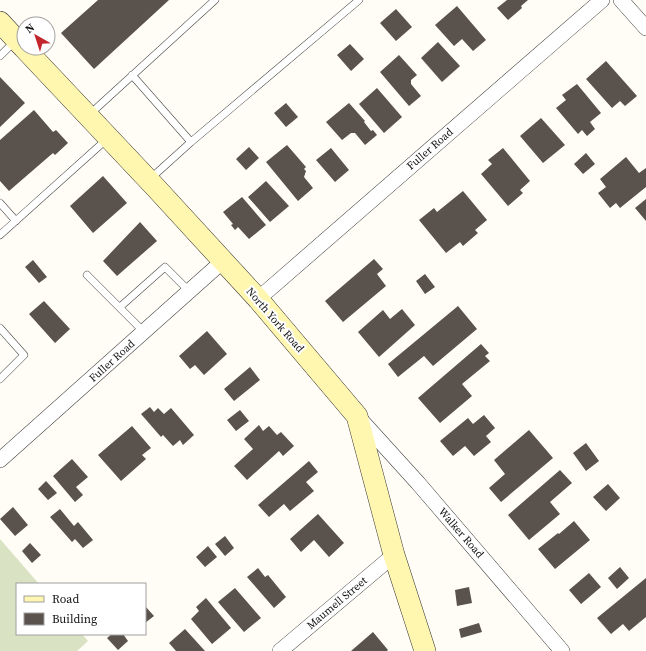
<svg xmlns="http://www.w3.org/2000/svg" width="646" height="651" font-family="'Source Serif 4',serif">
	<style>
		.cemetery { fill: #d9e3c4 }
		.building { fill: #5a524d }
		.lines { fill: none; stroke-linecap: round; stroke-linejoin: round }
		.service-casing { stroke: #444; stroke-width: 8 }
		.minor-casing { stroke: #444; stroke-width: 16 }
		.secondary-casing { stroke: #333; stroke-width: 22 }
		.service { stroke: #fff; stroke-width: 7 }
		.minor { stroke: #fff; stroke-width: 15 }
		.secondary { stroke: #fff6b0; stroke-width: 21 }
		.labels { text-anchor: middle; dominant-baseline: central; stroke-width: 4; stroke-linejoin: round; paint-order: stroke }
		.street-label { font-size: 11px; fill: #111; stroke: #fff }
	</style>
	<rect width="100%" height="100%" fill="#fffdf5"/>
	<path class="cemetery" d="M0,539l39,45h-22v50h65l6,7 -11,10h-77z"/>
	<path class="building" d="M98,0h71l-75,69 -33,-36z
		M507,0h21l-7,6 1,2 -14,12 -11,-12z
		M457,6l29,34 -13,11 -11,-12 -8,7 -19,-21z
		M396,9l16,18 -16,14 -16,-18z
		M438,42l22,24 -18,16 -21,-24z
		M350,44l14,15 -13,12 -14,-16z
		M399,55l18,20 -6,5v4l10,12 -12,10 -29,-34z
		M606,61l31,35 -12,10 -5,-5 -8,7 -26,-29z
		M0,77l25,26 -25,24z
		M577,84l24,29 -11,9 5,7 -8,7 -5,-6 -4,4 -22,-26 10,-8 -4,-5z
		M377,88l25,29 -18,16 -25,-29z
		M286,103l12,14 -12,10 -12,-14z
		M349,103l16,18 -1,1 7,9 2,-1 4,5 -12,10 -10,-12h-4l-9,7 -16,-18z
		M34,110l19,22 3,-2 12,13 -13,12 -2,-2 -44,38 -9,-10v-41z
		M541,118l24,27 -22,18 -23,-27z
		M287,145l19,22 -2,2 2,2 -2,6 9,11 -15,13 -32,-39z
		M249,147l10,11 -13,12 -10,-11z
		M331,148l18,22 -14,12 -19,-22z
		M503,148l27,33 -10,9 3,3 -15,13 -27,-32 11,-10 -4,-4z
		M586,153l9,11 -12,10 -9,-10z
		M626,157l13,16 7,-5v19l-26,21 -4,-5 -6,5 -12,-15 8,-6 -6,-8z
		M103,176l24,27 -34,30 -23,-27z
		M266,181l23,25 -19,16 -22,-25z
		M463,191l24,29 -12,10 3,3 -15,13 -3,-4 -14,11 -27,-33 15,-12 3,4z
		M242,197l24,28 -17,14 -11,-12 -3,3 -4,-5 2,-1 -10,-12z
		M646,199v22l-11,-13z
		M140,222l17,19 -40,35 -14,-15z
		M374,259l9,10 -6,5 9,12 -43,36 -18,-21z
		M33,260l14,17 -8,6 -14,-16z
		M425,274l10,13 -10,7 -9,-13z
		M44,301l26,28 -15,14 -26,-29z
		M458,306l19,23 -44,37 -9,-10 -26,21 -10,-13z
		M402,309l13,16 -36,32 -21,-25 25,-22 7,9z
		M207,331l20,23 -23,21 -9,-10 -5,4 -11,-13z
		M481,344l8,9 -4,3 5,5 -28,23 10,12 -32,27 -22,-25z
		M250,367l10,13 -26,21 -10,-12z
		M150,407l4,5 4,-4 6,6 7,-6 23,27 -11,10 -3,-5 -7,6 -10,-11 -2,2 -20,-23z
		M240,410l9,11 -13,10 -9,-11z
		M484,415l11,13 -9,8 5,6 -17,14 -9,-10 -12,10 -13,-15 28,-23 5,6z
		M259,425l4,6 6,-5 8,9 4,-3 13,14 -11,10 -4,-5 -32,29 -13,-14 19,-17 -9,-10z
		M132,426l19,22 -9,7 4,4 -25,22 -23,-26z
		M529,430l24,28 -52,44 -12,-14 16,-14 -11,-14z
		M586,443l13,18 -13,10 -13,-18z
		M72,459l16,18 -12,10 7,8 -8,7 -22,-26z
		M309,461l9,11 -12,10 8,9 -24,20 -6,-7 -15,13 -11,-12z
		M560,470l12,13 -22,19 10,12 -31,26 -21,-25z
		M46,481l11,12 -9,7 -10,-11z
		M608,484l12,14 -14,13 -13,-14z
		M13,507l15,18 -13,11 -15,-17z
		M60,509l14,17 4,-4 15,18 -10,8 -8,-9 -3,3 -22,-25z
		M318,514l26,29 -15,14 -15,-17 -13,12 -11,-13z
		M574,521l16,19 -35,29 -17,-20 20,-16 1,1z
		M225,536l9,12 -9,8 -10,-12z
		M30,543l11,12 -9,8 -10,-12z
		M208,546l9,11 -12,10 -9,-10z
		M620,567l9,11 -12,11 -9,-11z
		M258,568l7,9 3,-2 18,22 -12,11 -27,-31z
		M589,573l12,14 -20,17 -12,-14z
		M646,578v39l-17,14 -6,-7 -12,10 -14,-16z
		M469,587l3,16 -15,3 -2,-16z
		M235,588l26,30 -17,14 -26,-30z
		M206,598l25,30 -19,16 -21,-25 8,-8 -3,-4z
		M145,606l9,10 -9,7z
		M479,623l3,9 -21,6 -2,-9z
		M185,629l20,22h-29l-7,-8z
		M373,632l15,18 -1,1h-36z
		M112,634h11l5,7 -10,9 -11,-12z"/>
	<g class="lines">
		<defs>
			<path id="service" d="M0,56l15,-15
				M132,75l59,67
				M90,114l125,-114
				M150,179l41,-37 168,-142
				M0,203l16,18
				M0,235l107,-96
				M87,275l57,57
				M120,307l45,-40 25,25
				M0,328l24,27 -24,24"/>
			<path id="minor" d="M621,0l25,28
				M258,299l344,-299
				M359,418l59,65 144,168
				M0,460l223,-199
				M280,651l114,-96"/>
			<path id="secondary" d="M0,22l24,26
				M24,48l133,141 101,110 99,117 37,139 31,96"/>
		</defs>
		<use href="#service" class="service-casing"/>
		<use href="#minor" class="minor-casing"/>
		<use href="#secondary" class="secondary-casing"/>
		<use href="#service" class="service"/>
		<use href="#minor" class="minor"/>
		<use href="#secondary" class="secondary"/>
	</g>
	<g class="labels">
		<g class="street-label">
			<text transform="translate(430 149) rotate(-41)">Fuller Road</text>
			<text transform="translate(275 320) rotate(49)">North York Road</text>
			<text transform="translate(112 361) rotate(-42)">Fuller Road</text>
			<text transform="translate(461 533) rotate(49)">Walker Road</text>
			<text transform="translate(337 603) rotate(-40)">Maumell Street</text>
		</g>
	</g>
	<rect x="16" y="583" width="130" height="52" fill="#ffffff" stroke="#a0a0a0"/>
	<rect x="24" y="596" width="20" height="6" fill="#fff6b0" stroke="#a0a0a0"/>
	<text x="52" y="603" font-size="12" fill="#111111">Road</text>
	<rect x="24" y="613" width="20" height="12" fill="#5a524d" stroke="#a0a0a0"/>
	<text x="52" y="623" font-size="12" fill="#111111">Building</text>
	<g transform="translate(36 36) rotate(321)"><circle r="19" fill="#ffffff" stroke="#a0a0a0"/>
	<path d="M0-3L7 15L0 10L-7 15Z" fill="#c4262e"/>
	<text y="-6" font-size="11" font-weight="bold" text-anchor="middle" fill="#111111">N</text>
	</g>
</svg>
